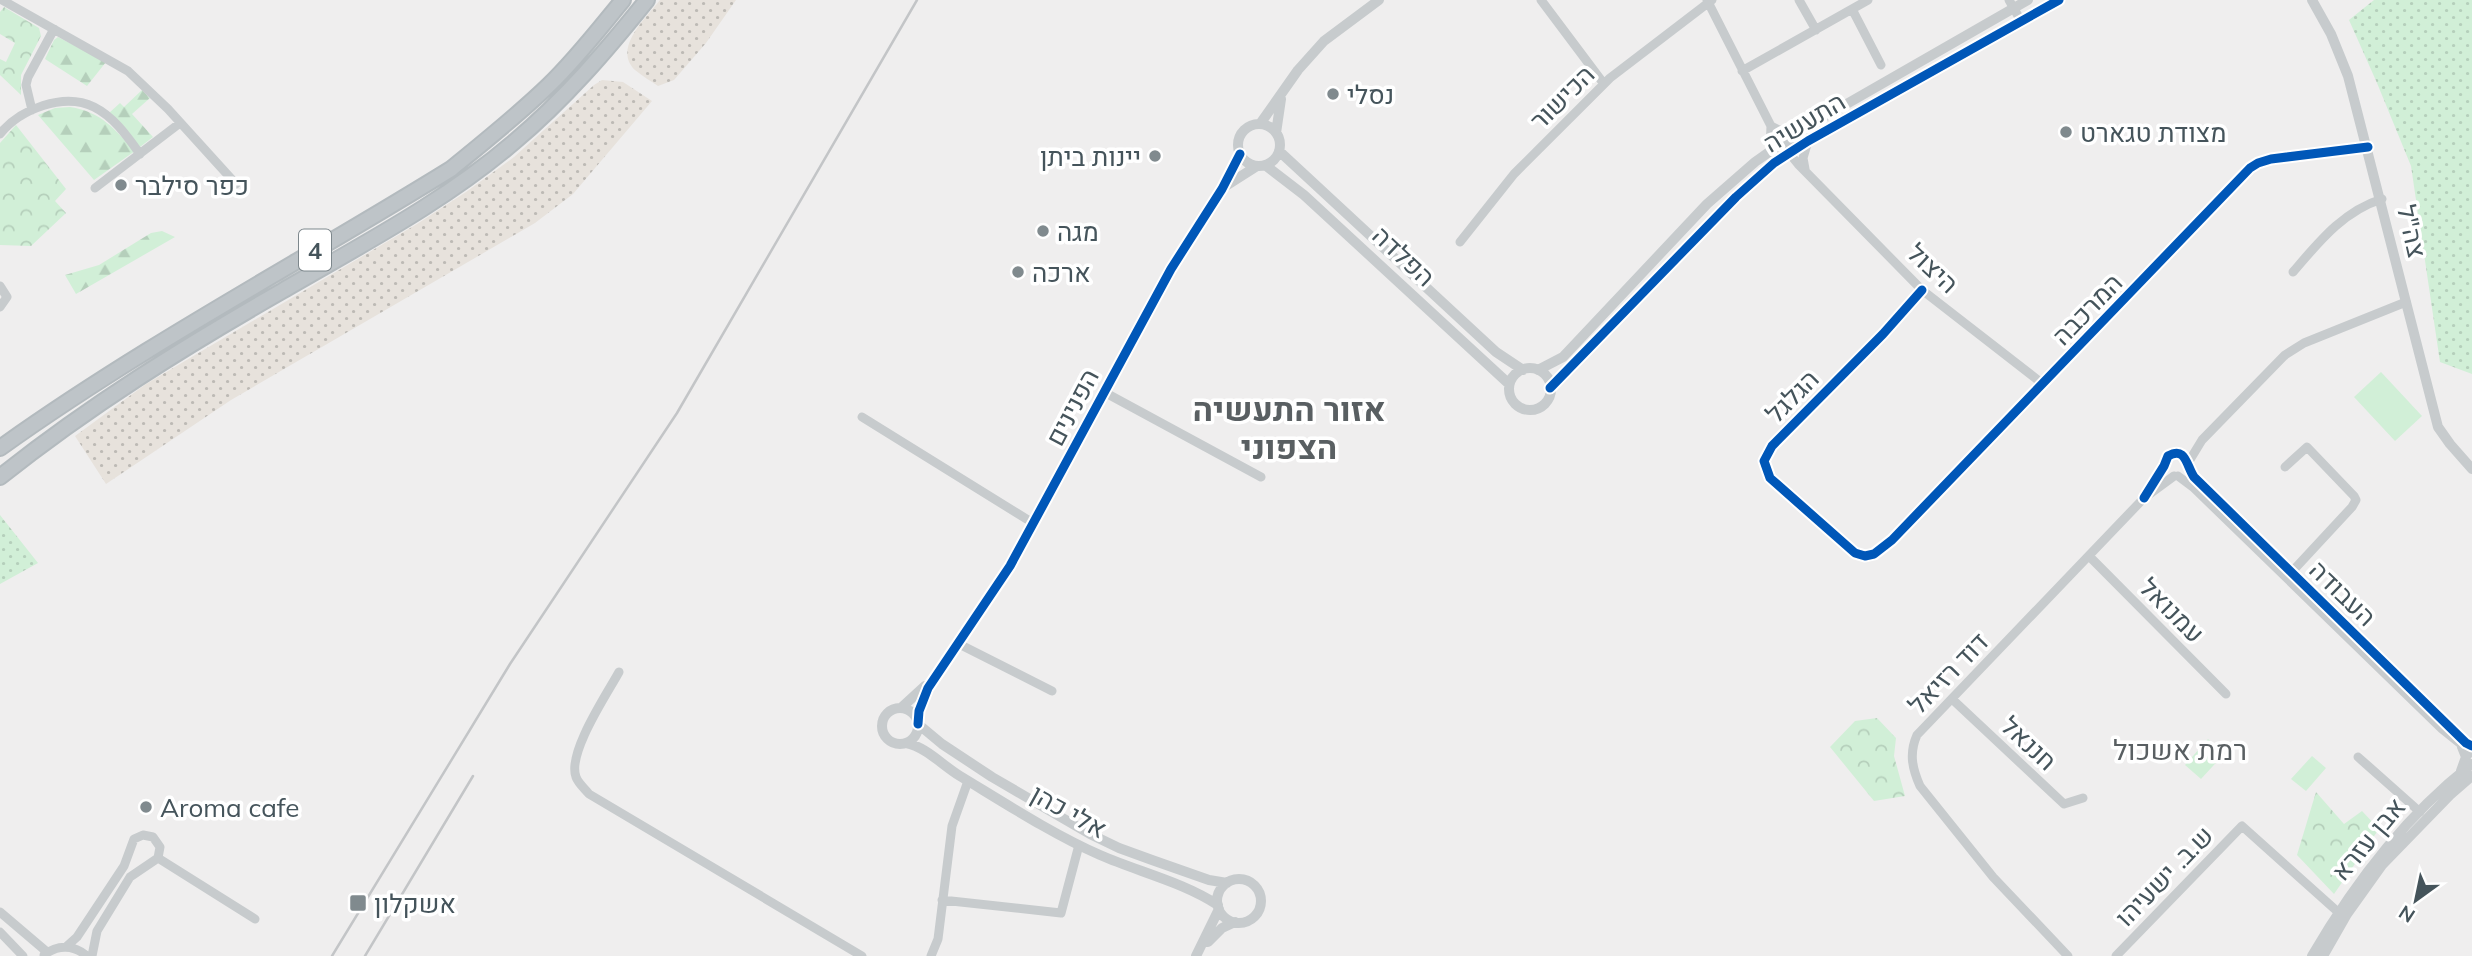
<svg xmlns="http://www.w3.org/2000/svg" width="2472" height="956" font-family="Mulish,Heebo,sans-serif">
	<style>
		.grass { fill: url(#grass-dots) }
		.forest { fill: url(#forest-firs) }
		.sand { fill: url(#sand-dots) }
		.park { fill: url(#park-crowns) }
		.pitch { fill: #d1efd7 }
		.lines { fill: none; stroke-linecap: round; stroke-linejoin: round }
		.trunk-casing { stroke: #b3babe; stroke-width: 18 }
		.minor { stroke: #c7cbcd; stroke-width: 9 }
		.tertiary { stroke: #c7cbcd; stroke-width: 10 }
		.trunk { stroke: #bec4c8; stroke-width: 14 }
		.rail { stroke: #c3c5c7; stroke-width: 2.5 }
		.cycleway-casing { stroke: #fff; stroke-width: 13 }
		.cycleway { stroke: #0057b8; stroke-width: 9 }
		.poi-dot { fill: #808a8e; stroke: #fff; stroke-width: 2.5 }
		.labels { text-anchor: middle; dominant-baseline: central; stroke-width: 7; stroke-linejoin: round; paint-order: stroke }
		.shield { fill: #fff; stroke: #7d878c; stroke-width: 2 }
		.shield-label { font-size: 24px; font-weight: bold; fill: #45545b }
		.poi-label { font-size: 26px; fill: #45545b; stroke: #fff; text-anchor: start }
		.street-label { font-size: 26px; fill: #45545b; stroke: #fff }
		.neighbourhood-label { font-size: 28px; fill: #595f62; stroke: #fff }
		.district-label { font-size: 33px; font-weight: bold; fill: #595f62; stroke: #fff }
	</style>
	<defs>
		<pattern id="grass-dots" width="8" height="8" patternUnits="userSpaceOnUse" patternTransform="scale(1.75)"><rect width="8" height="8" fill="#d1efd7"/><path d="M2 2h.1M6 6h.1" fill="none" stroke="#b5cfbb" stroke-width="1.8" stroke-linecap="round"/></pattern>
		<pattern id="forest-firs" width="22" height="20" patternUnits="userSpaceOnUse" patternTransform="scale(1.75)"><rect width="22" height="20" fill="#d1efd7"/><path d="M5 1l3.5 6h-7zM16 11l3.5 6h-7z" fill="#b5cfbb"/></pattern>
		<pattern id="sand-dots" width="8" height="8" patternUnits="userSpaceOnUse" patternTransform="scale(1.75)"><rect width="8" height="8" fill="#e7e2dc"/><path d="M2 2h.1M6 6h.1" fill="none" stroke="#bdbab5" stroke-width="1.8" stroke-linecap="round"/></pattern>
		<pattern id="park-crowns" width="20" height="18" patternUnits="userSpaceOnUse" patternTransform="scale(1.75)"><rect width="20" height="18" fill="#d1efd7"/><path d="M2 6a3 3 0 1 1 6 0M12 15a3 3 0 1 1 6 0" fill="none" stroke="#b5cfbb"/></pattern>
	</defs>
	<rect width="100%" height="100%" fill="#efeeee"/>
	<path class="grass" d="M2374,0h98v374l-32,-12 -29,-196 -34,-83 -28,-63z
		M0,515l38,48 -38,21z"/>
	<path class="forest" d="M58,37l48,25 -19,24 -42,-27 9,-19z
		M142,90l8,8 -18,16 21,23 -13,10 -31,-34 11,-10 4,4z
		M70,107c32,5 44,22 65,44l-41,29 -56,-65 17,-7z
		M162,231l13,6 -99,57 -11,-19 34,-10 52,-32z"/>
	<path class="sand" d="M660,0h76l-30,43 -32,37 -16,6c-7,-5 -16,-10 -23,-16 -23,-22 12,-53 25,-70z
		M602,80l21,2 29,19 -79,93 -38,29 -304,177 -125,84 -31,-48 71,-52 271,-160 49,-32 48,-35 80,-72z"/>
	<path class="park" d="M4,7l35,21 2,8 -20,39v20l-21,-20v-16l6,3 9,-19 -15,-9v-22z
		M16,125l50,64 -11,12 11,12 -35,33 -31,-1v-102z
		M1877,718l19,20 -2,18 11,40 -31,5 -44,-54 25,-26z
		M2316,792l28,32 18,-13 17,18 -45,65 -37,-39z"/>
	<path class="pitch" d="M2381,372l41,44 -27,25 -41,-44z
		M2208,739l16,15 -23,25 -16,-14z
		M2312,756l14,12 -20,23 -15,-12z"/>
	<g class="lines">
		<defs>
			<path id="trunk" d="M0,448c144,-103 301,-186 451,-279 33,-27 67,-54 98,-84 27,-26 50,-56 74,-85
				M0,477c89,-71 184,-130 282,-186 79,-46 162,-89 232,-149 50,-42 92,-91 133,-142"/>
		</defs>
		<use href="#trunk" class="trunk-casing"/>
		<path class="minor" d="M2,0l126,71 40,38 68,75
			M1541,0l63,84
			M1707,0l64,126 14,7h11
			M1799,0l17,30
			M2009,0l12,21
			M1852,9l29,56
			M1742,71l126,-71
			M32,110l-6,-25 2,-8 26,-48
			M0,134c20,-25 64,-42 94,-27 20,10 33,29 46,47
			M1796,134l-6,10 -1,9 9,11 124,126 121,94
			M1770,151l1,-25
			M1805,169l-2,-11 5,-17
			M95,188l85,-65
			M1460,242l54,-68 96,-96 102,-78
			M2293,272c25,-29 50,-61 89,-73
			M0,286l7,11 -7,10
			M1922,290l-39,44 -111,112 -8,15 6,17 85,75 10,3 9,-2 18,-14 358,-372 8,-5 13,-4 97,-12
			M1104,392l157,85
			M862,417l171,106
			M2188,463l14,-23 83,-85 19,-12 102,-41
			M2285,467l22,-20 47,49 2,4 -4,7 -64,69
			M2178,476l16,12 248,241 30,24
			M2151,488l13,-22 4,-10 10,-3 9,6 7,18 272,266 6,3
			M2089,556l137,138
			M957,643l95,48
			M619,672c-12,22 -52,81 -43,105 2,6 9,12 13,17l273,162
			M1952,699l112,105 19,-6
			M2358,757l62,55
			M158,858l97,61
			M942,900l119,13 18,-68
			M0,912l47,40
			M0,932l23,24
			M67,946l10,-9 47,-71 10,-27 9,-4 10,2 7,10 -2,11 -28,19 -33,54 -5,25
			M44,955c14,-11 30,-10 43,1
			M931,956l7,-17 14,-113 16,-45
			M2068,956l-75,-79 -73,-91c-8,-18 -11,-33 -3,-51l227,-237 30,-22
			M2116,956l126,-130 96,86"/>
		<path class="tertiary" d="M2312,0l19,34 17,42 90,351 12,17 22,25
			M1260,124l38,-54 26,-29 55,-41
			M1238 145a21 21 0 1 1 42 0a21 21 0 1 1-42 0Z
			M1276,133l5,-34
			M1279,151l217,201 27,18
			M1265,165l39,30 205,189
			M1224,187l33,-21
			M1509 389a21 21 0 1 1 42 0a21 21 0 1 1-42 0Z
			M1538,370l25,-13 144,-153 48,-42 41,-29 232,-133
			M1550,388l186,-191 38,-34 34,-22 251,-141
			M901,708l24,-22
			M882 726a18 18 0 1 1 36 0a18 18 0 1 1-36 0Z
			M917,720l11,-32 82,-122 161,-297 51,-80 18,-35
			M918,724l24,20 50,33 98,57 29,14 33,12 57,20 18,3
			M906,743c20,4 36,22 54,33 43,26 94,59 140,79 39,17 83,27 118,50
			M2461,771l5,-14 -4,-10
			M1217 901a22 22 0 1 1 44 0a22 22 0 1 1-44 0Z
			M1208,942l14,-14 13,-6
			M1196,956l23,-47
			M2312,956c42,-72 93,-140 160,-192
			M2323,956l24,-42 35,-49 68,-70 22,-19"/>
		<use href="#trunk" class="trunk"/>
		<path class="rail" d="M332,956l178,-292 167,-251 240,-413
			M365,956l108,-180"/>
		<defs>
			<path id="cycleway" d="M1922,290l-39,44 -111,112 -8,15 6,17 85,75 10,3 9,-2 18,-14 358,-372 8,-5 13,-4 97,-12
				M1550,388l186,-191 38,-34 34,-22 251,-141
				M2144,498l20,-32 4,-10c18,-10 18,9 26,21l272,266 6,3
				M918,724l1,-13 9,-23 82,-122 161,-297 51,-80 18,-35"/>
		</defs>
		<use href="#cycleway" class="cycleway-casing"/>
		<use href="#cycleway" class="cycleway"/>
	</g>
	<g class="poi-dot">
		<circle cx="1333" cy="94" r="7"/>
		<circle cx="2066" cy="132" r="7"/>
		<circle cx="1155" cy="156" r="7"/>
		<circle cx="121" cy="185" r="7"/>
		<circle cx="1043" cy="231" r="7"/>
		<circle cx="1018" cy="272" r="7"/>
		<circle cx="146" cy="807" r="7"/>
		<rect x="349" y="894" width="18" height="18" rx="3.5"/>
	</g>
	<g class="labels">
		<rect class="shield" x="299" y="229.5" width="32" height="41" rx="5"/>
		<g class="shield-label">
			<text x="315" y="250">4</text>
		</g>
		<g class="poi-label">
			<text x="1347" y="94">נסלי</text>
			<text x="2080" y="132">מצודת טגארט</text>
			<text x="1141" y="156" text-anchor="end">יינות ביתן</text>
			<text x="135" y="185">כפר סילבר</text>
			<text x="1057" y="231">מגה</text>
			<text x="1032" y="272">ארכה</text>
			<text x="160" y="807">Aroma cafe</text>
			<text x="374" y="903">אשקלון</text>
		</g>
		<g class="street-label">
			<text transform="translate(1562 97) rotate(-45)">הכישור</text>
			<text transform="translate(1804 122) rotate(-31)">התעשיה</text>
			<text transform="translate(2412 231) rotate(77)">צה"ל</text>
			<text transform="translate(1404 256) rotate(43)">הפלדה</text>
			<text transform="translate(1933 268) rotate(43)">היצול</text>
			<text transform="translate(2087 309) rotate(-46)">המרכבה</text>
			<text transform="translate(1792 396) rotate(-45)">הגלגל</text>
			<text transform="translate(1072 407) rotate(-62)">הפנינים</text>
			<text transform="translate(2343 593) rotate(44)">העבודה</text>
			<text transform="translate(2172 610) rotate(45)">עמנואל</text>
			<text transform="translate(1948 673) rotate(-46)">דוד רזיאל</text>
			<text transform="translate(2029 743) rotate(43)">חננאל</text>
			<text transform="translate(1069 811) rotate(29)">אלי כהן</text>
			<text transform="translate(2368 839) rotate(-50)">אבן עזרא</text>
			<text transform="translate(2164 876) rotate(-46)">ש.ב. ישעיהו</text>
		</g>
		<g class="neighbourhood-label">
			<text x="2180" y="749">רמת אשכול</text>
		</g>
		<g class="district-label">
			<text x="1289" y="408">אזור התעשיה<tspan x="1289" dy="38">הצפוני</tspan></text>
		</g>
	</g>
	<g transform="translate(2416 900) rotate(213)" stroke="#ffffff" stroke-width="5" paint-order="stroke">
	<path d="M0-5L12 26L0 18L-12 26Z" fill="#45545b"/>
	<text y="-10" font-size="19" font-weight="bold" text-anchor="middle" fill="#45545b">N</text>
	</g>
</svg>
